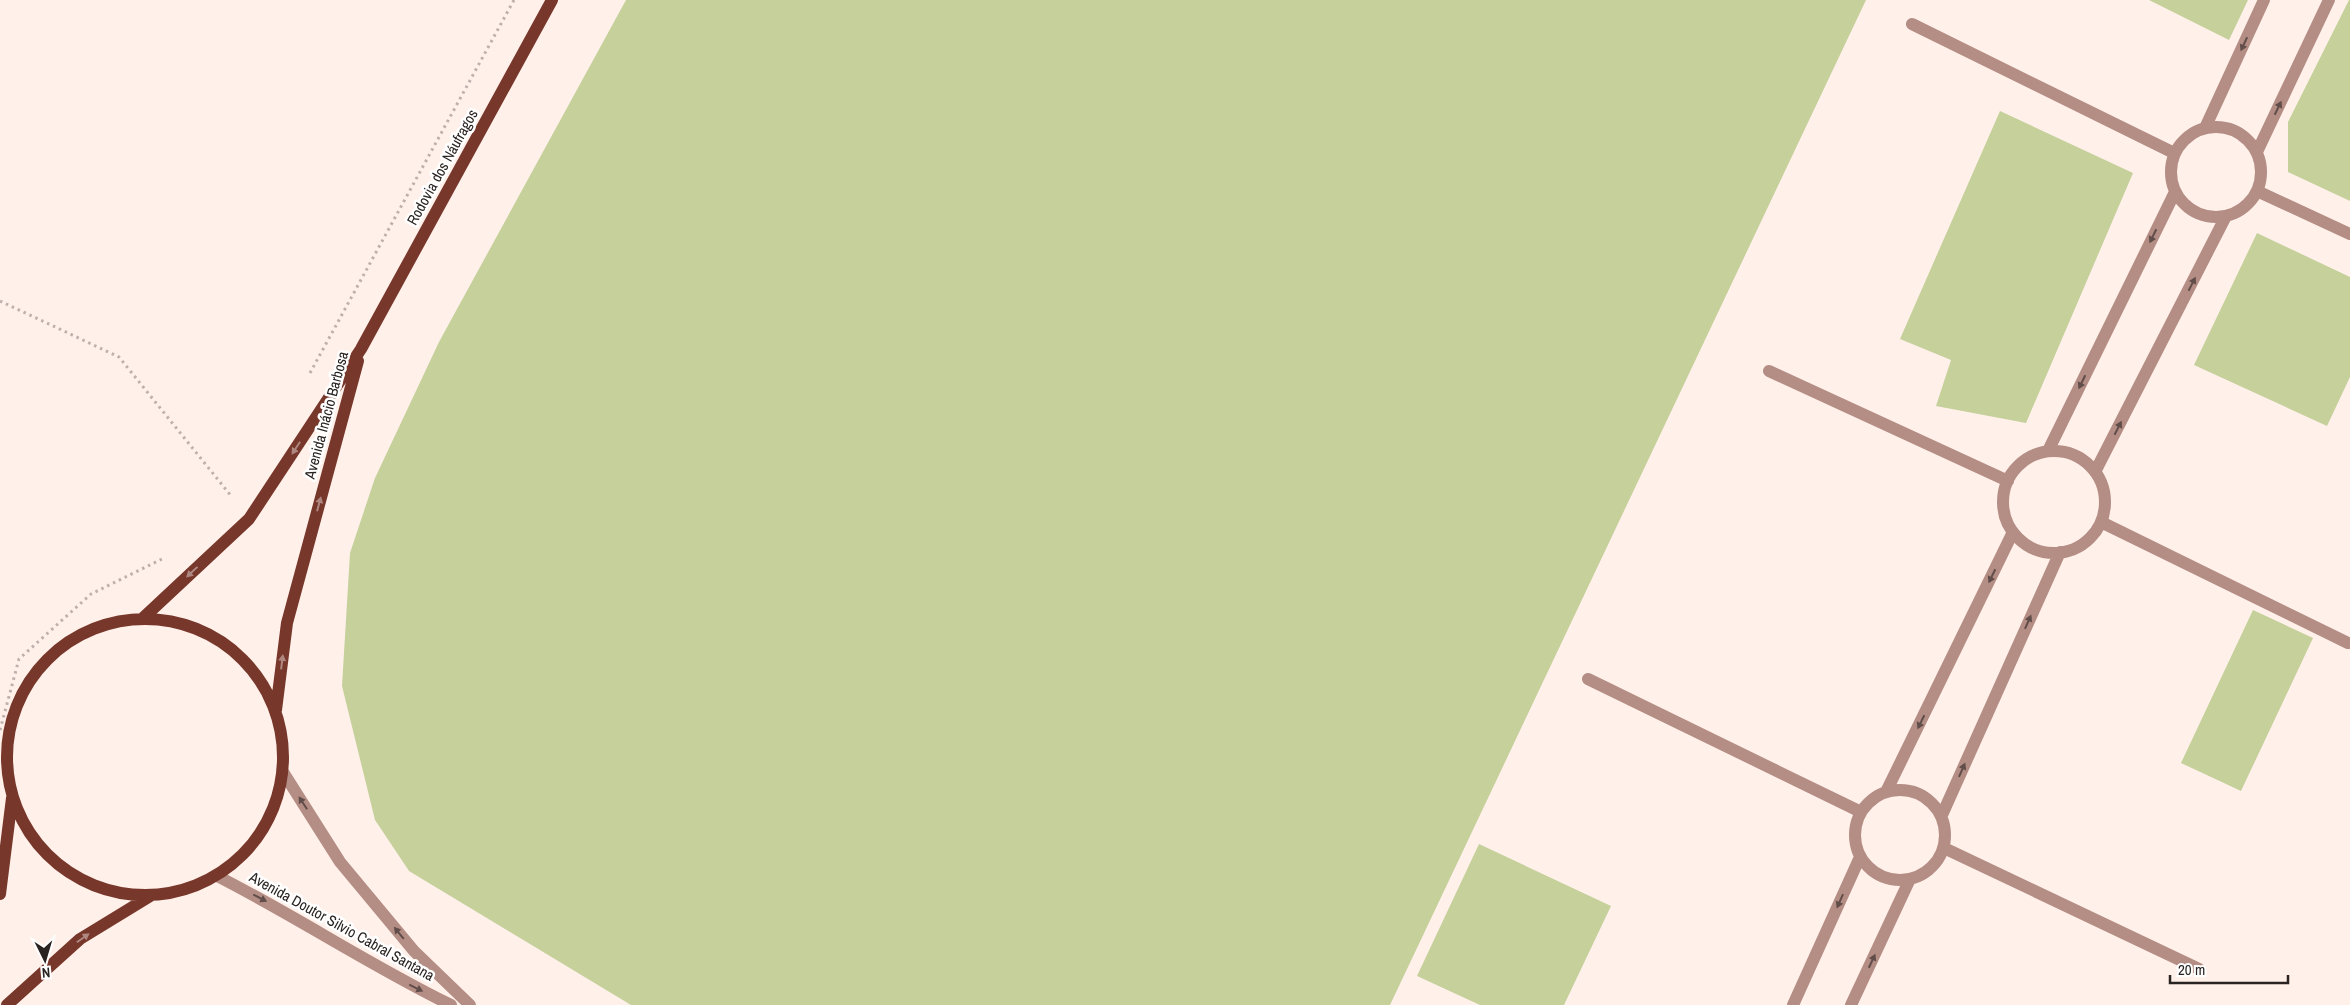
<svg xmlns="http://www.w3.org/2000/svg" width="2350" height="1005" font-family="'Archivo Narrow',sans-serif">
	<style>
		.green { fill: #c5d09b }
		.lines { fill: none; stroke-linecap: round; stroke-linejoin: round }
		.path { stroke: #beb1ad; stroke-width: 3; stroke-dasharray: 2.5 4; stroke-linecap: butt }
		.minor { stroke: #b48d84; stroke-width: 12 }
		.major { stroke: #78372b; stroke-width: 12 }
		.oneway { fill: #614d49 }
		.oneway2 { fill: #ae8780 }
		.labels { text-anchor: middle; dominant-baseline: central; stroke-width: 5; stroke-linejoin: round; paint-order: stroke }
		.street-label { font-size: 15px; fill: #292321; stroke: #fff }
	</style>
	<rect width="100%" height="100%" fill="#fff0ea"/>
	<path class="green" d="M626,0h1240l-476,1005h-759l-222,-134 -34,-51 -33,-134 8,-133 25,-75 64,-136z
		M2149,0h99l-19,40z
		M2349,0h1v201l-62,-29v-50z
		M2000,111l133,62 -107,250 -90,-17 15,-46 -51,-21z
		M2257,233l93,44v100l-23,49 -133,-61z
		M2253,610l60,28 -72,153 -60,-28z
		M1479,844l132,62 -47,99h-84l-63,-29z"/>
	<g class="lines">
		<path class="path" d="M0,301l119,56 113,140
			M310,373l204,-373
			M0,730l19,-71 72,-65 73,-36"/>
		<path class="minor" d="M1912,24l262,129
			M2171 172a45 45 0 1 1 90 0a45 45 0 1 1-90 0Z
			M2205,128l59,-128
			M2257,152l72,-152
			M2257,191l93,43
			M1769,371l239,110
			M2048,451l127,-259
			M2003 502a51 51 0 1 1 102 0a51 51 0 1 1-102 0Z
			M2095,472l131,-256
			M2101,522l247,121
			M1588,679l273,133
			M283,772l57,90 74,89 56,54
			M1855 835a45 45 0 1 1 90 0a45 45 0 1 1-90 0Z
			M1886,792l127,-260
			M1942,815l118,-263
			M1944,848l255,121
			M217,876c79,40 154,90 234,129
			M1793,1005l67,-148
			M1851,1005l59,-126"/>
		<path class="major" d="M7 757a138 138 0 1 1 276 0a138 138 0 1 1-276 0Z
			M142,619l107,-100 112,-170 191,-349
			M276,710l11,-87 71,-262
			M0,894l12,-96
			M7,1005l73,-66 72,-44"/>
	</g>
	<defs><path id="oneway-solid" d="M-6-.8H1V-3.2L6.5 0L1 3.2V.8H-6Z" transform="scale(1.25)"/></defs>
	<g class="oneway">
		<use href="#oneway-solid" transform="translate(2244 44) rotate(115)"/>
		<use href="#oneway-solid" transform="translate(2278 108) rotate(-64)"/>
		<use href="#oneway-solid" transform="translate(2153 236) rotate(116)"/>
		<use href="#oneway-solid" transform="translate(2192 284) rotate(-63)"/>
		<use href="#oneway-solid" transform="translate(2082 382) rotate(116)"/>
		<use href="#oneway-solid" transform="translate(2118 428) rotate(-63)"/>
		<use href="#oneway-solid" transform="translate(1992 576) rotate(116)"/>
		<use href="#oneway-solid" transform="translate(2028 622) rotate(-66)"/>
		<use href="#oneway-solid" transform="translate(1921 722) rotate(116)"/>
		<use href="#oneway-solid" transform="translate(1962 770) rotate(-66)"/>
		<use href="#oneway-solid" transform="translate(303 803) rotate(-123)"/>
		<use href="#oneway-solid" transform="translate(260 898) rotate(27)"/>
		<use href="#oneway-solid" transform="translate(1840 901) rotate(114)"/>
		<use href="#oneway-solid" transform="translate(399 933) rotate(-129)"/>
		<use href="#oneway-solid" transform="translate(1872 961) rotate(-65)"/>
		<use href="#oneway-solid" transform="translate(416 988) rotate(26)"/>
	</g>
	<g class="oneway2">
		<use href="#oneway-solid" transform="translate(296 448) rotate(123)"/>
		<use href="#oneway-solid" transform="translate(319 504) rotate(-75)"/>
		<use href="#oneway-solid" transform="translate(192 572) rotate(137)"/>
		<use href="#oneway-solid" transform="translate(282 662) rotate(-83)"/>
		<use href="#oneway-solid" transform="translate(83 938) rotate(-35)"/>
	</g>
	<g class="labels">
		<g class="street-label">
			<text transform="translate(442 167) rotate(-61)">Rodovia dos Náufragos</text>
			<text transform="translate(326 415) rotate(-75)">Avenida Inácio Barbosa</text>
			<text transform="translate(342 926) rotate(29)">Avenida Doutor Silvio Cabral Santana</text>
		</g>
	</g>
	<g transform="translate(45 960) rotate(175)" stroke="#ffffff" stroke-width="4" paint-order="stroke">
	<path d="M0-4L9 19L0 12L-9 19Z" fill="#292321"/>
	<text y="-8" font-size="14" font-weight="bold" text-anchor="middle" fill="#292321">N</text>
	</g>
	<path d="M2170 975v8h118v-8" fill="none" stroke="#292321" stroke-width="2.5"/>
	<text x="2178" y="975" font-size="15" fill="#292321" stroke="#ffffff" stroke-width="4" paint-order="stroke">20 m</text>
</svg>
